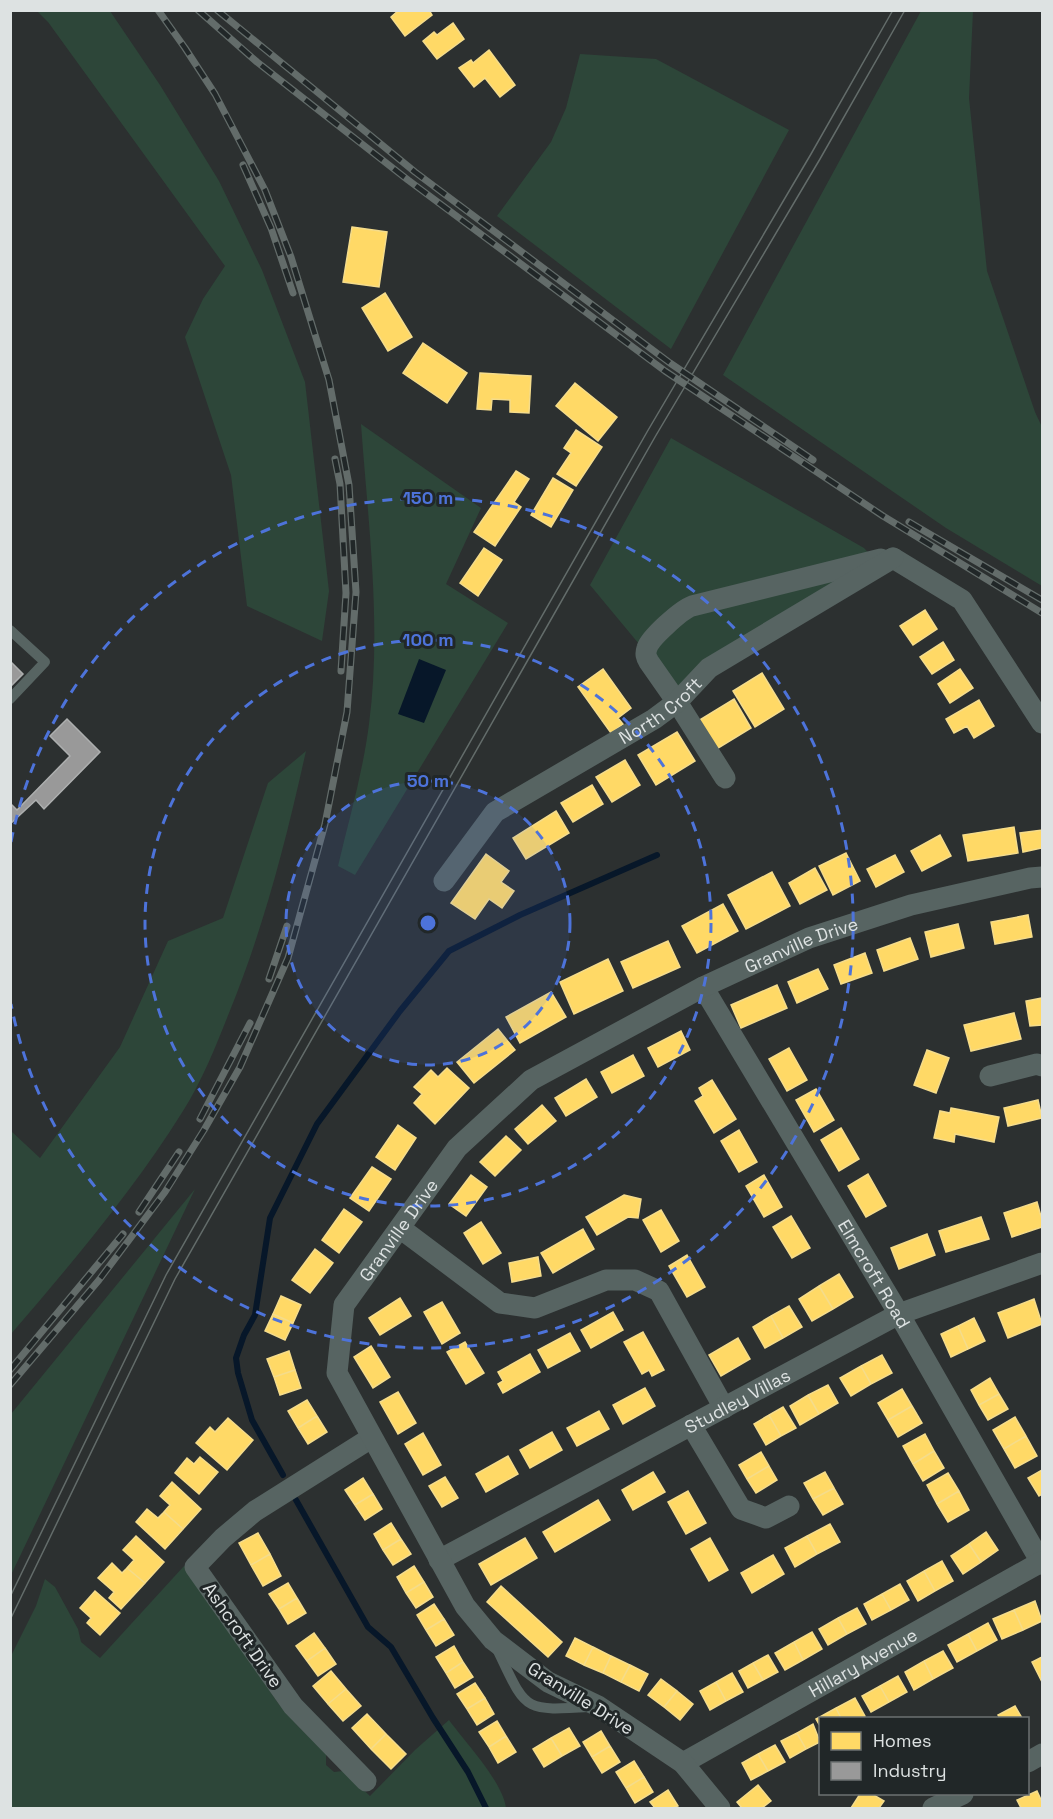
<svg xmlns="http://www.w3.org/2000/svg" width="1053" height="1819" font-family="'Space Grotesk',sans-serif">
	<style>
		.green { fill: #2d4639 }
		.water { fill: #071729 }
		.homes { fill: #ffd966; stroke: #f5dc8b; stroke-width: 1.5 }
		.industry { fill: #999; stroke: #adafaf; stroke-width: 1.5 }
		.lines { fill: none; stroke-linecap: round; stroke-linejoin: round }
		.stream { stroke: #071729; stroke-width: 6 }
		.service { stroke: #576462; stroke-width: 10 }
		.minor { stroke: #576462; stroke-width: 21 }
		.tram { stroke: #636c6a; stroke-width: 1.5 }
		.rail-casing { stroke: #636c6a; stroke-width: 7 }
		.rail { stroke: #212728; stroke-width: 4.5; stroke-dasharray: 14; stroke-linecap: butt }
		.ring { fill: none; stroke: #4d73da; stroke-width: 3; stroke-dasharray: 10 8 }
		.labels { text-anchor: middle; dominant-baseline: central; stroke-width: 6; stroke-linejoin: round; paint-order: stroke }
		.street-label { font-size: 18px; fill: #dde2e2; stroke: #212728 }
		.centre { fill: #4d73da; stroke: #212728; stroke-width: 3 }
		.ring-label { font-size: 18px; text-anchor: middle; font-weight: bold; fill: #4d73da; stroke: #212728; stroke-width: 6; stroke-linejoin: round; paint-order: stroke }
	</style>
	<rect width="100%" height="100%" fill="#2c3030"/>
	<path class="green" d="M37,11h73l50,74 59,96 43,89 43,112 24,209 -7,50 -75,-35 -16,-131 -46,-138 18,-38 22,-33 -177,-244z
		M921,11h52l-4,87 18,173 48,141 7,15v159l-96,-58 -223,-153z
		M580,54l76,5 133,71 -118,219 -174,-133 54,-74 15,-34z
		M361,424l120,84 -35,76 62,39 -153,252 -17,-9c11,-47 25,-94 31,-142 13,-98 -1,-202 -8,-300z
		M671,438l193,110 13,14 -199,129 -88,-106z
		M306,751c-20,90 -42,176 -77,262 -13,33 -27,68 -46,98 -50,80 -111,152 -172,223v-203l29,27 80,-111 48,-106 55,-23 45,-135z
		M195,1189l-184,386v-161z
		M184,1566l94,137 19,22 29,29v11l8,7 9,-1 27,25 45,-46 34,-30c16,22 54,62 57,88h-495l-1,-150 26,-52 9,-27 10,8 23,42 3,13 19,16z"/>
	<path class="water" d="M419,659l27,11 -22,53 -26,-9z"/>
	<path class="homes" d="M399,10h30l3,5 -27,21 -14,-19z
		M453,23l11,16 -27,20 -14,-18 11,-9 3,3z
		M489,50l26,35 -15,12 -15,-19 -11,9 -15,-19 12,-8 2,3z
		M352,227l35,5 -8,55 -36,-5z
		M385,293l27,44 -24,14 -26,-43z
		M423,343l44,30 -20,30 -44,-30z
		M480,373l51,3 -2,37 -19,-1v-12l-18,-1 -1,11 -14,-1z
		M575,383l42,34 -19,24 -42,-35z
		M576,430l26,17 -26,39 -19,-12 14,-21 -7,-5z
		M516,471l13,8 -15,23 7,5 -26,39 -21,-14z
		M553,478l20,12 -22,37 -20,-12z
		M484,548l18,12 -24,36 -18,-13z
		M925,610l12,19 -24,16 -13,-19z
		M943,642l11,18 -22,14 -12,-17z
		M603,669l28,39 -13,10 5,6 -12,9 -33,-46z
		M960,669l13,19 -23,15 -12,-19z
		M762,673l22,36 -29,18 -22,-36z
		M734,699l17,29 -36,22 -17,-29z
		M979,700l15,26 -20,12 -7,-12 -13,7 -8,-14z
		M677,732l18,29 -39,24 -18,-30z
		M625,760l15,25 -28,17 -16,-25z
		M592,785l11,19 -30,18 -12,-19z
		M556,811l13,22 -43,26 -13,-21z
		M1014,827l4,26 -50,8 -5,-26z
		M1042,830v18l-19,4 -3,-19z
		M940,835l11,21 -29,15 -11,-20z
		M846,853l14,28 -27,14 -14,-29z
		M486,854l23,17 -8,11 13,9 -12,17 -13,-9 -14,20 -24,-16z
		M895,855l9,17 -28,15 -9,-18z
		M815,868l12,22 -27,14 -11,-21z
		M772,872l18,34 -44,23 -18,-34z
		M723,904l15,27 -41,22 -15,-27z
		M1028,915l4,22 -37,7 -4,-22z
		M958,924l6,24 -33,9 -6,-25z
		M910,938l8,21 -34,12 -7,-21z
		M668,941l12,26 -47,21 -12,-26z
		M865,953l7,20 -31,11 -7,-19z
		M608,959l15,32 -49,23 -14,-32z
		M818,969l10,20 -31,14 -9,-21z
		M777,985l10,23 -46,20 -10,-23z
		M551,992l15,25 -46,26 -14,-26z
		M1042,998v27l-12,1 -4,-25z
		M1014,1013l7,26 -50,12 -7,-26z
		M498,1029l17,21 -41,33 -17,-21z
		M681,1031l9,19 -32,17 -10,-19z
		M789,1048l18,32 -20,11 -18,-32z
		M927,1050l22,8 -13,35 -22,-8z
		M633,1055l11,21 -32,17 -11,-21z
		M447,1068l22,20 -34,36 -21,-21 8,-9 -8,-7 17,-17 7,7z
		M586,1079l11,18 -31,19 -11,-18z
		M712,1080l24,39 -22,14 -19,-32 8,-5 -4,-8z
		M816,1089l18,31 -20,12 -18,-32z
		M1038,1100l4,18 -34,8 -4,-18z
		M542,1105l14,16 -28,23 -13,-15z
		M951,1108l48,9 -5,25 -39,-8 -1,8 -20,-4 6,-27 10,2z
		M398,1125l18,13 -21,32 -19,-13z
		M841,1128l18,31 -20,12 -18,-31z
		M739,1130l18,32 -18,10 -18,-31z
		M506,1136l15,14 -26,26 -15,-14z
		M372,1167l19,12 -22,32 -19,-13z
		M868,1174l18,32 -20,11 -18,-31z
		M471,1175l16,12 -21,29 -17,-12z
		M764,1175l18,32 -18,10 -18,-31z
		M624,1195l17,4 -3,19 -10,-1 -31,18 -11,-18z
		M1037,1202l5,18v7l-30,10 -8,-24z
		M344,1209l18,13 -23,31 -17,-13z
		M661,1210l18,31 -18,11 -18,-32z
		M791,1216l19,32 -18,10 -19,-31z
		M981,1217l8,22 -43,13 -7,-21z
		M481,1222l20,31 -18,11 -19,-31z
		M583,1229l11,20 -41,24 -12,-20z
		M927,1234l8,21 -36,14 -8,-21z
		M315,1249l18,14 -23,30 -18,-13z
		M687,1255l18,32 -18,10 -18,-31z
		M538,1257l3,19 -29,6 -3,-19z
		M839,1274l14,23 -20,12 -14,-23z
		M819,1286l14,23 -21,12 -13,-22z
		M281,1296l20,9 -8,18 -20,-9z
		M400,1298l11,18 -31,19 -11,-17z
		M1034,1299l8,25 -34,14 -10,-25z
		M442,1302l18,31 -18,11 -18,-32z
		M789,1306l13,21 -19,11 -12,-22z
		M613,1312l10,18 -32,18 -10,-18z
		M273,1314l20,9 -8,17 -20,-9z
		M771,1316l12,22 -18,10 -12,-21z
		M974,1318l11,23 -17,8 -10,-23z
		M958,1326l10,23 -17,8 -10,-23z
		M643,1332l21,38 -12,6 -3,-6 -7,4 -18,-32z
		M570,1333l10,18 -32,17 -10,-18z
		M738,1338l12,21 -29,17 -12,-21z
		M465,1342l19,31 -18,11 -19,-32z
		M371,1346l19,31 -17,11 -19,-31z
		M289,1351l6,19 -21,7 -7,-18z
		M530,1354l10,18 -37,21 -5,-9 5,-3 -5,-9z
		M882,1355l10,18 -21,11 -10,-18z
		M861,1366l10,18 -20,12 -11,-18z
		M295,1370l6,18 -21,7 -6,-18z
		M990,1378l9,16 -20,11 -8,-15z
		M828,1385l10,18 -19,11 -11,-19z
		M645,1388l10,18 -32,18 -10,-19z
		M902,1389l10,17 -24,14 -10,-17z
		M398,1392l18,31 -18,11 -18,-32z
		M999,1394l9,15 -20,11 -9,-15z
		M808,1395l11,19 -19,11 -10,-19z
		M307,1400l10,16 -19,12 -10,-17z
		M912,1406l10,17 -24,14 -10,-17z
		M783,1407l13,21 -15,8 -12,-21z
		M599,1411l10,18 -32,17 -10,-18z
		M769,1415l12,21 -15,9 -12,-21z
		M317,1416l10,16 -19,12 -10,-16z
		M1015,1417l11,19 -22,13 -11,-19z
		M228,1418l25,22 -26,30 -31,-27 14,-16 5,5z
		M552,1432l10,18 -32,18 -10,-18z
		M423,1433l18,32 -18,10 -18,-31z
		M925,1434l9,17 -21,13 -10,-18z
		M1026,1436l11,20 -22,12 -11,-19z
		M934,1451l10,17 -21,13 -10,-17z
		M761,1452l8,14 -22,13 -8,-14z
		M508,1456l10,18 -32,18 -10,-18z
		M200,1457l18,15 -19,22 -24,-21 12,-15 7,6z
		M769,1466l8,14 -21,13 -9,-14z
		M1042,1470v24l-3,2 -11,-18z
		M653,1472l12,20 -32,18 -11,-20z
		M825,1472l9,16 -21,11 -9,-16z
		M948,1473l11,18 -22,13 -10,-19z
		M445,1477l13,21 -16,9 -13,-21z
		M363,1478l10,16 -18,11 -10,-15z
		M172,1482l29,27 -18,20 -19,-17 6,-7 -10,-9z
		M834,1488l9,16 -20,11 -10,-16z
		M688,1491l18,32 -20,11 -18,-32z
		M959,1491l10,19 -21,12 -11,-18z
		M373,1494l9,15 -17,11 -10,-15z
		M598,1500l12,20 -55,32 -12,-20z
		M147,1509l11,9 6,-6 19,17 -18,20 -29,-27z
		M391,1523l10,16 -18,11 -9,-16z
		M830,1524l10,18 -23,12 -10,-18z
		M986,1532l12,18 -17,12 -12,-18z
		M258,1533l12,21 -19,11 -12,-22z
		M136,1536l28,26 -19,21 -18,-15 7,-8 -11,-10z
		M807,1536l10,18 -22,13 -10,-19z
		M525,1538l12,20 -46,27 -12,-21z
		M710,1538l18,32 -19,11 -18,-32z
		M401,1539l10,15 -18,11 -10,-15z
		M969,1544l12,18 -18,12 -12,-18z
		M270,1554l11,22 -18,10 -12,-21z
		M773,1555l11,19 -32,19 -11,-20z
		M942,1561l11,20 -18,10 -11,-20z
		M112,1563l10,10 5,-5 18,15 -24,26 -12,-11 5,-6 -16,-14z
		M414,1566l10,16 -18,11 -9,-16z
		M924,1571l11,20 -17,10 -11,-20z
		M424,1582l9,15 -17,11 -10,-15z
		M288,1583l9,15 -18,11 -10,-15z
		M900,1584l9,16 -18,10 -9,-16z
		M501,1586l61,56 -14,15 -61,-55z
		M95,1591l25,22 -20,22 -13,-12 4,-5 -11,-10z
		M882,1594l9,16 -19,10 -8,-16z
		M297,1598l9,15 -18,11 -9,-15z
		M1035,1601l7,20 -19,9 -9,-20z
		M434,1604l10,15 -18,11 -9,-15z
		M857,1608l9,16 -19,10 -9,-16z
		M1014,1610l9,20 -21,9 -9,-20z
		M838,1618l9,16 -19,11 -9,-16z
		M444,1619l10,16 -18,11 -10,-16z
		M988,1623l9,17 -20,11 -9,-17z
		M812,1632l10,17 -19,11 -9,-18z
		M314,1633l11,15 -18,13 -11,-15z
		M968,1634l9,17 -20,11 -9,-17z
		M575,1638l18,9 -9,18 -18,-9z
		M794,1642l9,18 -18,10 -10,-17z
		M454,1646l9,16 -17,11 -10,-16z
		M593,1647l18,9 -8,17 -19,-8z
		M325,1648l11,16 -18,12 -11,-15z
		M943,1651l10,17 -20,11 -9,-18z
		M768,1655l10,17 -15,8 -10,-17z
		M611,1656l19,9 -9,17 -18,-9z
		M1042,1657v25l-10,-20z
		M924,1661l9,18 -19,11 -9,-18z
		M463,1662l10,15 -18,11 -9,-15z
		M753,1663l10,17 -15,8 -9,-17z
		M630,1665l18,9 -9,17 -18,-9z
		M331,1671l15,18 -18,15 -15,-18z
		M732,1673l11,19 -17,9 -10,-19z
		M898,1676l9,16 -18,10 -9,-16z
		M661,1679l16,12 -13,16 -16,-12z
		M716,1682l10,19 -16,9 -10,-19z
		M475,1683l10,15 -18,11 -10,-15z
		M880,1686l9,16 -18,10 -9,-16z
		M346,1689l15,17 -18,15 -15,-17z
		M677,1691l16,13 -13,16 -16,-13z
		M485,1698l9,16 -17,11 -10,-16z
		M855,1698l10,18 -5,2h-19l-5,-10z
		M1015,1706l7,12h-22l-2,-3z
		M836,1708l5,10h-21v8l-4,-7z
		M367,1714l19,20 -15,15 -19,-21z
		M497,1721l9,15 -17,11 -10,-15z
		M813,1724l7,18 -14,7 -9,-16z
		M569,1728l11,18 -18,10 -11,-18z
		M601,1731l9,15 -18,11 -9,-15z
		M797,1733l9,16 -16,9 -9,-17z
		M386,1734l20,20 -15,15 -20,-20z
		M506,1736l10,16 -18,11 -9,-16z
		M551,1738l11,18 -18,11 -11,-18z
		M775,1745l10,17 -17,9 -10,-17z
		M610,1746l10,16 -18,11 -10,-16z
		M758,1754l10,17 -17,9 -9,-17z
		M634,1761l10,16 -18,11 -10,-16z
		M644,1777l9,15 -18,11 -9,-15z
		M758,1785l13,16 -9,7h-20l-5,-6z
		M668,1790l10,16 -5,2h-18l-5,-6z
		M1037,1791l5,11v6h-21l-4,-8z
		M860,1794h12l12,7 -5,7h-28z"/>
	<path class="industry" d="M10,661l13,13 -11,11 -2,-1z
		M67,719l33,33 -56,57 -8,-9 -26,24v-21l7,7 53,-54 -20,-20z"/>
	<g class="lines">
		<path class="stream" d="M283,1475l-31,-55 -14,-47 -2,-15 8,-23 11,-20 15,-97 47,-94 83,-113 49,-60 71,-36 137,-60
			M296,1500l72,127 23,20 42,71 35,54 18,36"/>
		<path class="service" d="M10,630l35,32 -35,37
			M497,1649c30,62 24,62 94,58"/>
		<g class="minor">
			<path d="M893,558l69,42 80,123"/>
			<path d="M725,778l-48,-76 -28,-40c-3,-5 -4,-8 -2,-14 3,-10 34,-38 45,-42l189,-47"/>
			<path id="s1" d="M444,881l51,-69 159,-93 23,-17 32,-34 184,-110"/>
			<path id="s2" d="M703,987l196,327 143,250"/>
			<path d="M990,1076l47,-12 5,2"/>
			<path d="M400,1228l100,75 35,5 71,-28h29l24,11 65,117"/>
			<path d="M691,1425l50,84 25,9 23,-12"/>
			<path id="s3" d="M439,1560l460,-246 143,-51"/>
			<path d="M1028,1762l14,-8"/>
			<path id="s4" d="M683,1763l358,-201"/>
			<path d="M366,1781l-73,-75 -98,-139 28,-29 32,-27 116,-73"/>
			<path id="s5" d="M720,1808l-37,-45 -85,-57 -50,-24 -55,-42 -28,-34 -128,-233 7,-68 113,-157 74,-68 172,-93 106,-49 102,-33 119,-27 12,-1"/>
			<path d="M933,1808l30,-14"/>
		</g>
		<path class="tram" d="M10,1597l156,-322 481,-843 164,-278 82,-144
			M10,1620l165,-341 480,-842 165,-278 85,-149"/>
		<defs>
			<path id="rail" d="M198,10l59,52 151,118 257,191 218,145 159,97
				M217,10l198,162 255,191 143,97
				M243,165l28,63 22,65
				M335,459l5,25 6,109 -5,78
				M909,522l133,78
				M269,979l18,-53
				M200,1119l50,-96
				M139,1212l40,-60
				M10,1370l113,-136
				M10,1385l89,-105 66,-88 39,-62 36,-63 48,-109 37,-134 22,-112 9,-120 -7,-107 -20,-105 -38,-123 -26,-67 -50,-96 -30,-46 -27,-38"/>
		</defs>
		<use href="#rail" class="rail-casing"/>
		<use href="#rail" class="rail"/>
	</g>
	<circle cx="428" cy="923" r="142" fill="#4d73da" fill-opacity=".12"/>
	<g class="ring">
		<circle cx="428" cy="923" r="142"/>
		<circle cx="428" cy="923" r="283"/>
		<path d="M11 842A425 425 0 1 1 11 1004"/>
	</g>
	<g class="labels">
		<g class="street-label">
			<text stroke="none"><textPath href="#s1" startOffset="280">North Croft</textPath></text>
			<text stroke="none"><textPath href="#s5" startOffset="1260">Granville Drive</textPath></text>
			<text stroke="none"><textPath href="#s5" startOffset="756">Granville Drive</textPath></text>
			<text stroke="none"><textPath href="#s2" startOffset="334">Elmcroft Road</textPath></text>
			<text stroke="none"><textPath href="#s3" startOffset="338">Studley Villas</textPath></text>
			<text transform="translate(243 1635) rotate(55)">Ashcroft Drive</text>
			<text stroke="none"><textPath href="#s4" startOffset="206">Hillary Avenue</textPath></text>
			<text transform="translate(581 1698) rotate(32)">Granville Drive</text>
		</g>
	</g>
	<circle cx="428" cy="923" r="9" class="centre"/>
	<g class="ring-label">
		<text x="428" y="504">150 m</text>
		<text x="428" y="646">100 m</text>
		<text x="428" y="787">50 m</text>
	</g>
	<rect width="1053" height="1819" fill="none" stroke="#dde2e2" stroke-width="24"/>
	<rect x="819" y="1717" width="210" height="78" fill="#212728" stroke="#6c7272" stroke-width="1.5"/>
	<rect x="831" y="1732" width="30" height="18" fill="#ffd966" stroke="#6c7272" stroke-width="1.5"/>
	<text x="873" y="1747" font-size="18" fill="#dde2e2">Homes</text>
	<rect x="831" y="1762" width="30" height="18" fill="#999999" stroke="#6c7272" stroke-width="1.5"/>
	<text x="873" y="1777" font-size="18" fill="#dde2e2">Industry</text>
</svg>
